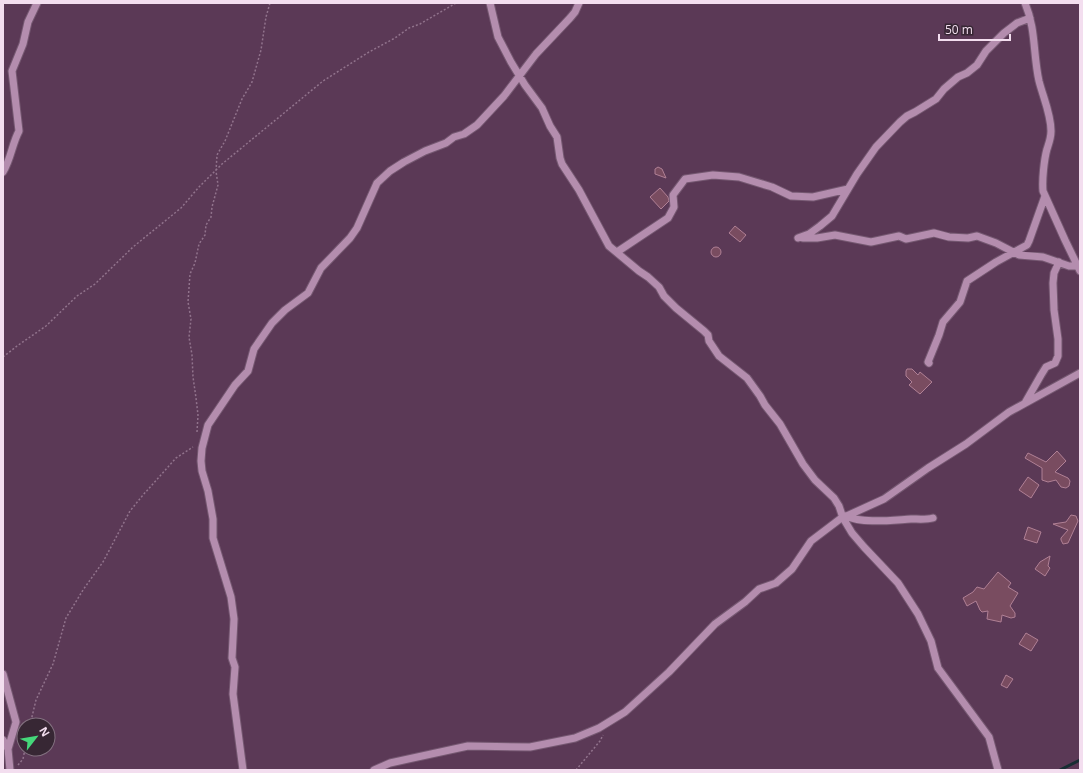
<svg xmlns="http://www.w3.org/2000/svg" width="1083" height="773" font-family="'Open Sans',sans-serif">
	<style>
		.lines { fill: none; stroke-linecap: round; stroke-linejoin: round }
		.stream { stroke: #172e33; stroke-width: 3 }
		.building { fill: #794c60; stroke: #b08095 }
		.minor-casing { stroke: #755871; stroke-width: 9 }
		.path { stroke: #91738c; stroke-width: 1.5; stroke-dasharray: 2 2; stroke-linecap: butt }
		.minor { stroke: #b48dae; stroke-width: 7 }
	</style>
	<rect width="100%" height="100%" fill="#5b3956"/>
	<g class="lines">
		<path class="stream" d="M1060,770l20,-10"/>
	</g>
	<path class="building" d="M658,167l4,2 4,9 -11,-4v-5z
		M660,188l8,9 1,4 -8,8 -11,-12z
		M735,226l11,9 -6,7 -11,-9z
		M711 252a5 5 0 1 1 10 0a5 5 0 1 1-10 0Z
		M907,369h5l6,6 2,-3 12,10 -12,12 -11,-9 3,-3 -6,-6v-5z
		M1057,451l9,10 -11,11 13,6 2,3 -1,5 -3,2 -5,-1 -5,-7 -8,2 -6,-2v-12l-17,-10 3,-5 18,9z
		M1028,477l11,8 -8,13 -12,-8z
		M1071,515l5,1 2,5 -10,22 -5,1 -2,-4v-2l7,-8 -15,-6 13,-2z
		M1028,527l13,5 -4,11 -13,-4z
		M1050,556l-2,10 2,2 -5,8 -10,-7 5,-7z
		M998,572l13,11 -3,4 10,6 -8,13 5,7v4l-4,1 -9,-3 -1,7 -14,-3 1,-8 -6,1 -2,-2 -4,-9 -9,5 -4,-8 10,-6 4,-5 7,2z
		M1026,633l12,7 -7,11 -12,-7z
		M1006,675l7,4 -6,9 -6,-3z"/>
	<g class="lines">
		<defs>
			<path id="minor" d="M490,3l8,34 13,25 14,23 17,23 8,18 7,11 3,21 2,6 17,26 30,56 30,25 9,6 11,10 5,9 12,12 28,23 4,4 1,6 10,15 28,22 13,18 5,9 15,19 23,40 12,16 19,18 5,8 4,12 9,15 12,14 34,36 20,31 13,27 7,27 51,69 9,33
				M1025,3c11,26 8,51 14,78 4,16 12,33 12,50 0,7 -2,12 -4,18 -3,11 -5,31 -4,42l22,49 15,31
				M3,172c8,-13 9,-28 16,-41l-7,-60 11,-27 5,-22 9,-19
				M798,238l11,-4 11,-8 12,-10 25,-42 19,-27 24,-25 7,-6 8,-4 21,-13 8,-10 14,-12 9,-4 10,-8 9,-14 18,-18 13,-10 13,-5
				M803,238h14l18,-3 36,7 28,-6 7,3 28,-6 15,4 19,1 9,-2 19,7 23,12 24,2 26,9h8
				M617,252l51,-34 6,-11 -1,-12 12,-16 28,-4 26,2 33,10 19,9 22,1 35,-8
				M929,363l-1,-1 11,-27 4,-13 17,-20 7,-21 29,-19 31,-17 2,-4 16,-45
				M1025,403l16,-28 5,-8 9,-4 3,-7v-17l-4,-29 -1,-27 1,-10 5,-11
				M846,516c17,8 47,4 65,3 7,0 15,1 22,-1
				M3,674l13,48 -8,27
				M3,740l5,9 2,21
				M243,770l-10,-76 2,-27 -3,-9 2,-39 -3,-22 -18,-59v-19l-5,-28 -6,-20 -1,-10 1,-13 6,-23 27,-40 13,-14 6,-22 18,-26 13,-13 23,-17 13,-25 29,-30 7,-10 20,-45 13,-12 14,-9 21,-11 21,-8 8,-6 10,-3 13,-9 27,-29 32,-42 34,-36 5,-6 4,-9
				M374,770l16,-7 78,-17 62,1 45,-9 24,-10 26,-16 44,-40 46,-48 30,-22 14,-13 17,-6 16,-14 19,-28 29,-22 44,-20 44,-31 38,-24 43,-32 71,-39"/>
		</defs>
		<use href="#minor" class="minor-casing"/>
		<path class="path" d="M3,357l14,-11 29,-20 31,-30 18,-12 38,-37 48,-39 18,-21 23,-23 101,-83 46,-29 26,-14 14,-10 11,-4 36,-21
			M197,432l1,-17 -2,-17 -3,-21 -1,-22 -3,-18 2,-18 -3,-17 2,-28 5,-11 4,-19 6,-9 1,-10 5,-8 1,-10 6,-22 -2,-14 1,-16 8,-14 17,-42 10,-17 9,-32 5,-33 4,-14
			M30,725l6,-25 17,-36 13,-46 17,-28 20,-28 27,-51 13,-16 33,-37 17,-11
			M18,765l5,-6 2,-10
			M576,770l24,-29 3,-6"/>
		<use href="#minor" class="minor"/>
	</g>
	<rect width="1083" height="773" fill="none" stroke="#f3deef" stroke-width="8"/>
	<g transform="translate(36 737) rotate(59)"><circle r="19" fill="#372734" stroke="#82707f"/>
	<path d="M0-3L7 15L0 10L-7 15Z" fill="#45d77a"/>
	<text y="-6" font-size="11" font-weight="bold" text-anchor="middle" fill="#f3deef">N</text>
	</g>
	<path d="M939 34v6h71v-6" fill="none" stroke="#f3deef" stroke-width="2"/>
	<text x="945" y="34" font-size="12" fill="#f3deef" stroke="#372734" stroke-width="3" paint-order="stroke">50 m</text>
</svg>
